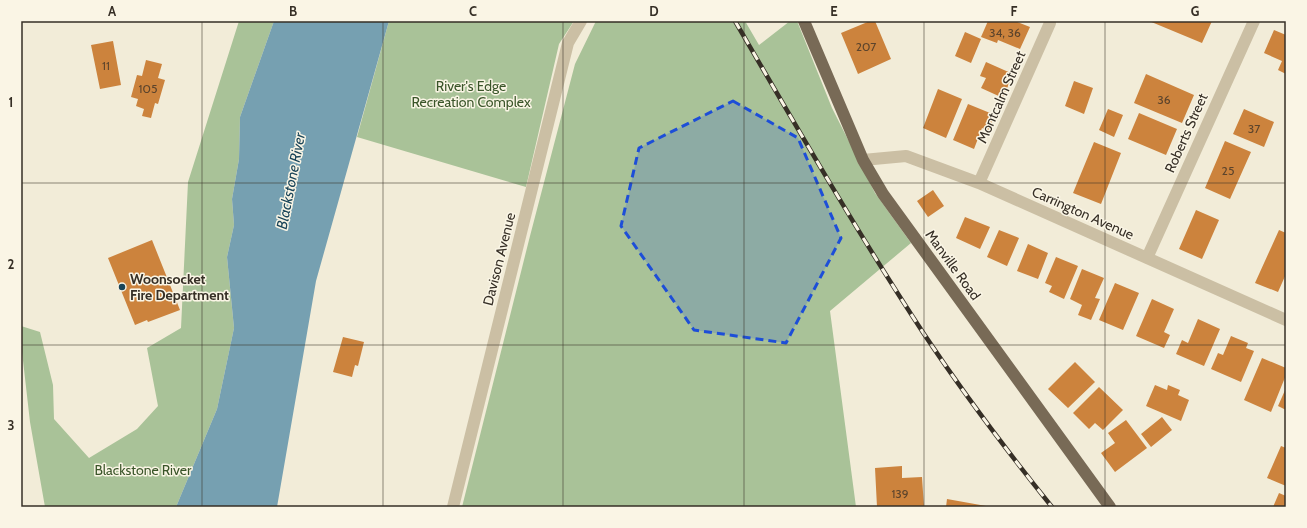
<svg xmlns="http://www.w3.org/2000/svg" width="1307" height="528" font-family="Cabin,sans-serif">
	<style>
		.green { fill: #a9c298 }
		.water { fill: #76a0b1 }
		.building { fill: #cc833d }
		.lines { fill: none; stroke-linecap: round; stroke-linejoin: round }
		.minor { stroke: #cbbfa4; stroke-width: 12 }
		.major { stroke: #786a56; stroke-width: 12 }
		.rail-casing { stroke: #362f26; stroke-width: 4.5 }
		.rail { stroke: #faf5e5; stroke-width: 3; stroke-dasharray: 9; stroke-linecap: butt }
		.marked { fill: #1d4ed8; fill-opacity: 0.2; stroke: #1d4ed8; stroke-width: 3; stroke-dasharray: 8 5; stroke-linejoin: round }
		.grid { fill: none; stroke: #362f26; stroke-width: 1; stroke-opacity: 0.55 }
		.poi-dot { fill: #1a4559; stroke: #faf5e5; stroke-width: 1.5 }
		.labels { text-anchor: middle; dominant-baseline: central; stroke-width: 3; stroke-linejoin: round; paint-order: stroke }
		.number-label { font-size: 12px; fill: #5c442c }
		.park-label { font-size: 14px; fill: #3a5529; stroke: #faf5e5 }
		.street-label { font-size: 14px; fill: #362f26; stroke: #faf5e5 }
		.poi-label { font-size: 14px; font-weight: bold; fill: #362f26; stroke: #faf5e5; text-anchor: start }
		.water-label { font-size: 15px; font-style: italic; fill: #1a4559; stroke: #faf5e5 }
		.neatline { fill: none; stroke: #362f26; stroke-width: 1.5 }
		.grid-label { font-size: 13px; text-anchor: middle; font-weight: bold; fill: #362f26 }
	</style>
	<rect width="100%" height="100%" fill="#f2ecd8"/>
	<path class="green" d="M239,21h35l-34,96 -1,42 -7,40 2,26 -7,32 7,71 -17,81 -41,98h-131l-15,-85 -9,-79v-17l19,6 13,53 1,34 35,39 48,-29 21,-23 -11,-58 34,-20 7,-146z
		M389,21h185l-15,23 -33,143 -169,-50z
		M596,21h149l14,24 31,-24h7l35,87 43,85 36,50 -81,68 26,196h-394l68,-271 45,-172z"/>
	<path class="water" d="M274,21h115l-73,260 -39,226h-101l41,-98 17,-81 -7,-71 7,-32 -2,-26 7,-40 1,-42z"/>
	<path class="building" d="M870,21h5l16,38 -33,15 -17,-41z
		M988,21h27l15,6 -10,22 -22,-9 -1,3 -16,-6z
		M1149,21h63l-10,22z
		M1274,30l12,5v39l-8,-4 4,-9 -18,-8z
		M965,32l16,7 -10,24 -16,-7z
		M113,41l8,44 -21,4 -9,-44z
		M146,60l16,4 -4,14 7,2 -7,24 -3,-1 -4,15 -9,-2 2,-7 -8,-3 2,-7 -7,-2 6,-22 5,1z
		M986,62l27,12 -10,24 -22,-10 5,-10 -6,-2z
		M1146,74l48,21 -12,28 -48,-20z
		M1074,81l19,7 -9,26 -19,-8z
		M938,89l24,10 -16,39 -23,-10z
		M968,104l27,11 -7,16 -6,-3 -8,21 -21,-9z
		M1108,109l15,6 -9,22 -15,-7z
		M1244,109l30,13 -10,25 -31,-13z
		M1139,113l38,16 -11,26 -38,-16z
		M1225,141l26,11 -21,47 -25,-11z
		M1094,142l27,11 -20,51 -28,-11z
		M933,190l11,16 -16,11 -11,-16z
		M1196,210l23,10 -17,39 -23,-10z
		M965,217l25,10 -10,22 -24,-11z
		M999,230l20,8 -12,28 -20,-9z
		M1279,230l7,3v41l-8,18 -23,-9z
		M152,240l28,70 -32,12 -1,-2 -12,5 -27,-67z
		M1028,244l20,9 -10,26 -21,-8z
		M1056,257l22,9 -14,33 -15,-7 3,-6 -7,-3z
		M1082,269l22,9 -9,20 5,1 -9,21 -13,-5 4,-10 -12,-6z
		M1115,283l24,10 -16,37 -24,-10z
		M1152,299l22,10 -10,23 6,3 -6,13 -28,-12z
		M1198,319l22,10 -16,37 -28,-12 6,-14 6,3z
		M1231,336l17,7 -2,5 8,3 -13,31 -30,-13 7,-16 5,2z
		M343,337l21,5 -6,24 -3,-1 -3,12 -19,-5z
		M1262,358l24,10v7l-15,37 -27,-12z
		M1075,362l20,20 -27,26 -20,-19z
		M1155,385l12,5 1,-5 12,5 -2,5 11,5 -8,21 -35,-15z
		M1099,387l24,23 -20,20 -8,-7 -6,6 -16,-16z
		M1286,388v22l-8,-4z
		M1162,417l10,13 -21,17 -10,-13z
		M1126,420l21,28 -32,24 -14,-19 14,-10 -7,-10z
		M1281,446l5,2v38l-19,-8z
		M902,466v12l20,-1 2,30h-47l-2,-39z
		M1279,493l7,3v11h-13z
		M947,499l39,7v1h-40z"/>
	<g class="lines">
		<path class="minor" d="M863,160l43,-4 73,27 307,137
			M979,183l71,-160
			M1147,258l107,-237
			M453,507l115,-464 13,-22"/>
		<path class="major" d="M804,21l59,139 20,34 227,313"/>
		<defs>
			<path id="rail" d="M735,21c61,105 122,211 189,313 40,60 83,117 128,173"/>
		</defs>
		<use href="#rail" class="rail-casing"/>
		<use href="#rail" class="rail"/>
	</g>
	<path class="marked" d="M733,101l65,37 43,100 -55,105 -92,-13 -73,-104 18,-78z"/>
	<path class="grid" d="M202,21v486M383,21v486M563,21v486M744,21v486M924,21v486M1105,21v486M21,183h1265M21,345h1265"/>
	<circle class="poi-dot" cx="122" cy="287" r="4"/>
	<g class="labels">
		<g class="number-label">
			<text x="1005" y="32">34, 36</text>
			<text x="866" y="46">207</text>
			<text x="106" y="65">11</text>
			<text x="148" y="88">105</text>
			<text x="1164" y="99">36</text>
			<text x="1254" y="128">37</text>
			<text x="1228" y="170">25</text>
			<text x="900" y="493">139</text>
		</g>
		<g class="park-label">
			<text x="471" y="86">River's Edge<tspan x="471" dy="16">Recreation Complex</tspan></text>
			<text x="143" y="470">Blackstone River</text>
		</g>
		<g class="street-label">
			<text transform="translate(1001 97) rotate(-66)">Montcalm Street</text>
			<text transform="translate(1186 133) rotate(-66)">Roberts Street</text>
			<text transform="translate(1083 213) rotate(24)">Carrington Avenue</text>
			<text transform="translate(499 259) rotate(-76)">Davison Avenue</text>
			<text transform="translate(953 265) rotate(54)">Manville Road</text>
		</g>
		<g class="poi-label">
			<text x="130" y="279">Woonsocket<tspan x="130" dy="16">Fire Department</tspan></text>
		</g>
		<g class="water-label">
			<text transform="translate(291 181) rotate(-79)">Blackstone River</text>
		</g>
	</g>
	<rect width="1307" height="528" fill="none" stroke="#faf5e5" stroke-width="44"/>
	<rect x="22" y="22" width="1263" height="484" class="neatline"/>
	<g class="grid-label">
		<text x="112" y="16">A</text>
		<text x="293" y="16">B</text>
		<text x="473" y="16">C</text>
		<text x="654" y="16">D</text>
		<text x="834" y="16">E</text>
		<text x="1014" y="16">F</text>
		<text x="1195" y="16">G</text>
		<text x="11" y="107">1</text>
		<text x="11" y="269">2</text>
		<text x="11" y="430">3</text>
	</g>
</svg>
